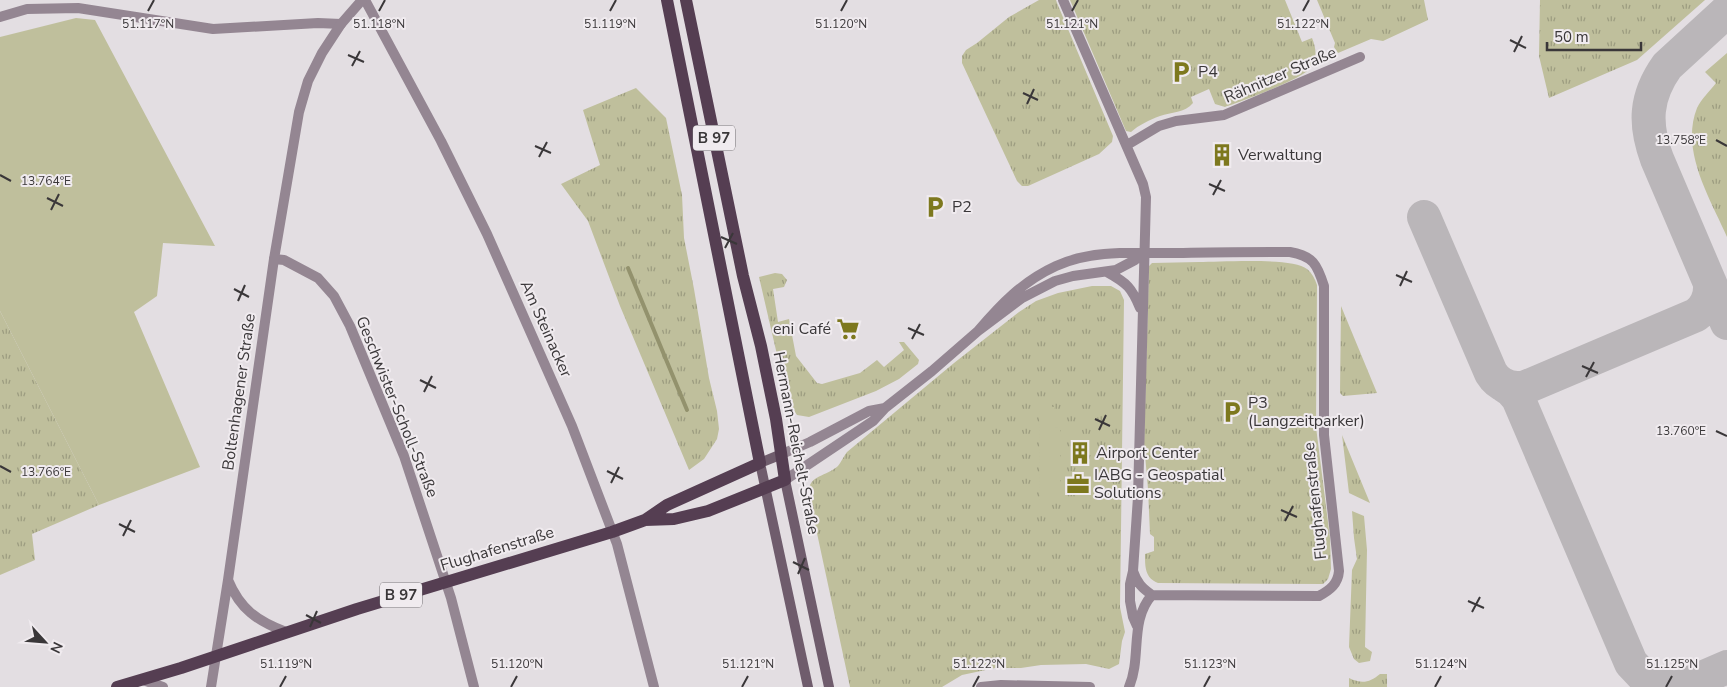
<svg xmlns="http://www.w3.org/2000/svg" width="1727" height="687" font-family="'Nunito Sans',sans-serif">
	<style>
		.grass { fill: url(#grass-tufts) }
		.garden { fill: #bfbf9c }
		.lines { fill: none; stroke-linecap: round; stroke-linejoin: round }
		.stream { stroke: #93926d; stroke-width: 4 }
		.taxiway { stroke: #bab6b9; stroke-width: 34 }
		.minor { stroke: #948692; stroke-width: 10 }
		.tertiary { stroke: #948692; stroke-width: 10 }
		.secondary { stroke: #6f5c6c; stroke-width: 10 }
		.primary { stroke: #553e52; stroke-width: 12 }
		.ticks { fill: none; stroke: #3a3739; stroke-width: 2 }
		.labels { text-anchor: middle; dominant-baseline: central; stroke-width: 4; stroke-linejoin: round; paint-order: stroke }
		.shield { fill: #f0ebef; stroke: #716d70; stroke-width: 1 }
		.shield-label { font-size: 15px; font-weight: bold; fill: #3a3739 }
		.poi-label { font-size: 16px; fill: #3a3739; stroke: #f0ebef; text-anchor: start }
		.street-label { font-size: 16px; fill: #3a3739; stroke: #f0ebef }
		.ticks-label { font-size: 12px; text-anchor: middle; fill: #3a3739; stroke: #f0ebef; stroke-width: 4; stroke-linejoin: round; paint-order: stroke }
	</style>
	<defs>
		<pattern id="grass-tufts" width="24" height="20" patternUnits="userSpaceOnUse" patternTransform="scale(1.25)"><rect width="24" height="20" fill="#bfbf9c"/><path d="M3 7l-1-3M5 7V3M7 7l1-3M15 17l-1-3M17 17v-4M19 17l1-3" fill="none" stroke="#9c9c80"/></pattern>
	</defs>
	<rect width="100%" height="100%" fill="#e3dee2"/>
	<path class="grass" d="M1039,0h17l1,3 56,133 -1,6 -13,12 -71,32h-6l-5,-5 -55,-118v-7l4,-6 11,-7 32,-26z
		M1070,0h215l17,42 10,-4c4,10 6,20 -2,30 -7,11 -70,34 -85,39l-10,-3 -6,-15 -18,8 2,6c-8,10 -22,9 -33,13 -11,4 -21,9 -29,16l-5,-1z
		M1317,0h107l4,20 -45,21 -12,-2 -33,14 -4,-6 1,-4z
		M1540,0h165l-68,60 -88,38 -10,-42z
		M1727,53v184c-17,-39 -47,-86 -30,-129 4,-9 13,-17 19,-25l-11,-11z
		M636,88l30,30 16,77 2,43 10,51 15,89 8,33 2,18 -2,10 -13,20 -15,11 -69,-164 -32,-85 -27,-37 39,-19 -17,-55z
		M1199,262c21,0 94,-5 108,7 5,4 8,10 10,16l-1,142 14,111 1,31 -3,10 -5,5 -165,-1c-13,-5 -13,-16 -13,-29l9,-3v-14l-4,-3 -2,-45 -4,-46 5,-177 3,-3z
		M775,273l7,1 5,6 -3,7 -11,2 5,33 11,-3 7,37 21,27 5,1 38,-11 17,-13 7,7 20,-17 -5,-8h5l15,18 -1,4 -19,15 -23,12 -67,26 -12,-2 -9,-13 -29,-125z
		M1092,286h19l9,5 4,9 -4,307 5,25 -3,9 -3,23 -10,5 -23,-5 -45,1 -20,3h-26l-33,7 -20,12h-92l-41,-191c-3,-21 17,-19 29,-30 3,-4 6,-10 9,-14l107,-89 65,-51 17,-11 22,-8z
		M1341,306l36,87 -34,3 -3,-3z
		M0,311l99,194 -67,29 3,26 -35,15z
		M1342,435l28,68 -21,-10z
		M1352,511l12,5 3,34 -2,97 7,5 -2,9 -11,2 -5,-4 -5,-12 3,-77 5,-11 -3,-21z
		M1380,674h7v13h-38v-9c13,6 20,5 31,-4z"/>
	<path class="garden" d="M76,18l19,2 120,226 -52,-3 -6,53 -23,16 66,155 -101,38 -99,-194v-274z
		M1039,407h15v20l6,1v74h-20z"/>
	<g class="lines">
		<path class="stream" d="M628,268l59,142"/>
		<path class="taxiway" d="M1727,11l-60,55c-22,31 -23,58 -10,93l70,164
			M1424,217l67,156c8,13 21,17 35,14l170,-72c11,-8 15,-19 14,-32
			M1505,386l6,4 7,8 113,265 15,16 24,8
			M1676,687l7,-1 44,-19"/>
		<path class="minor" d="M365,0l76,141 46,93 85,192 45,118 37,143
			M1063,0l80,184 3,13 -8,300 -5,74 -3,13v17l3,16 4,9
			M0,17l27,-8 51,-1 135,21 105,-6 23,1
			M1127,145l32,-19 17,-5 48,-6 136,-58
			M274,259l10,1 34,18 16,18 16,30 54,130 47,142 23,89
			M1107,272c20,11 25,16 33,36
			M978,331c23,-27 45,-50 78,-65 39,-18 86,-12 127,-13 36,-1 71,-1 107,-1 23,4 27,12 34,34v149l15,136c-1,13 -9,19 -20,25l-167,-1c-10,-7 -15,-12 -19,-24
			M782,454l28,-12 59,-31 16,-3
			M785,480l88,-59 12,-13 47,-37 46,-40 44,-33 33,-17 18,-5 43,-6 19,-10 10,-7
			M981,687l20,-2 89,2
			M1129,687c13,-30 0,-66 23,-92"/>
		<path class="tertiary" d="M228,580c12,29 29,41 58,52
			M143,680l20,7
			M211,687l17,-107 46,-321 25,-147 9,-31 14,-28 19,-29 21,-24"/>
		<path class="secondary" d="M782,454l-22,9 48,224
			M785,480l44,207"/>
		<path class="primary" d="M645,520l29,-1 34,-8 77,-31 -9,-61 -15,-73 -18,-70 -57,-276
			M117,687l64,-19 176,-59 255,-77 33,-12 22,-15 93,-42 -93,-463"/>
	</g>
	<path class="ticks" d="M148,11l6,-11M379,11l6,-11M610,11l6,-11M841,11l6,-11M1072,11l6,-11M1303,11l6,-11M1510,40l16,8M1514,52l8,-16M348,55l16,7M352,66l8,-15M1023,93l15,7M1027,104l7,-15M1716,140l11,6M535,146l16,7M539,157l8,-15M0,175l11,6M1209,184l16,7M1213,195l8,-15M47,198l16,8M51,210l8,-16M721,237l16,7M725,248l8,-15M1396,275l16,7M1400,286l7,-15M234,289l15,8M238,301l7,-16M908,328l16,7M912,339l8,-15M1582,366l16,7M1586,377l8,-15M420,380l16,8M424,392l8,-16M1095,419l15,7M1099,430l7,-15M1716,431l11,5M0,466l11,6M607,471l16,8M611,483l8,-16M1281,510l16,7M1285,521l8,-15M119,524l16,8M123,536l8,-16M793,562l16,8M798,574l7,-16M1468,601l16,7M1472,612l8,-15M306,615l15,8M310,627l7,-16M280,687l6,-11M511,687l6,-11M742,687l6,-11M973,687l6,-11M1204,687l6,-11M1435,687l6,-11M1666,687l6,-11"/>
	<defs>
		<symbol id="parking-bare" viewBox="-9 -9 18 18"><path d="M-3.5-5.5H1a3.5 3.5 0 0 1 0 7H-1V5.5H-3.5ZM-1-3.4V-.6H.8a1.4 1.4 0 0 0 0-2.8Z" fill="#7d781e" stroke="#f0ebef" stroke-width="2.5" paint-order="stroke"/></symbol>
		<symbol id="building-bare" viewBox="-9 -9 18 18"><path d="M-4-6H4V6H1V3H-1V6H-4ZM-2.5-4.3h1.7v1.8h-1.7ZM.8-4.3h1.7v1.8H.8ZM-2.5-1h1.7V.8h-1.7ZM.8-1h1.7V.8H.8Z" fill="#7d781e" stroke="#f0ebef" stroke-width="2.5" paint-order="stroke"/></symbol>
		<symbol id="supermarket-bare" viewBox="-9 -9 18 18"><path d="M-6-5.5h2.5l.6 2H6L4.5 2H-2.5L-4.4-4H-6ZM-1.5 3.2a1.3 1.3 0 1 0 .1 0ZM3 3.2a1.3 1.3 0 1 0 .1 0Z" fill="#7d781e" stroke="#f0ebef" stroke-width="2.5" paint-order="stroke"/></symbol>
		<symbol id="office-bare" viewBox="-9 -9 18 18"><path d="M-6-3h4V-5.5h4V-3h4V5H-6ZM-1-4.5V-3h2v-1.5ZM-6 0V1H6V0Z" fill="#7d781e" stroke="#f0ebef" stroke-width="2.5" paint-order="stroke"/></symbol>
	</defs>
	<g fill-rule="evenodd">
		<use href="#parking-bare" x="1165" y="56" width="32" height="32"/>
		<use href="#building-bare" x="1206" y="139" width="32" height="32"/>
		<use href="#parking-bare" x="919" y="191" width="32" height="32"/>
		<use href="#supermarket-bare" x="832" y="313" width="32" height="32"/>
		<use href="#parking-bare" x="1216" y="396" width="32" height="32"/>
		<use href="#building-bare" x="1064" y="437" width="32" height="32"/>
		<use href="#office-bare" x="1062" y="468" width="32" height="32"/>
	</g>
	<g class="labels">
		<g class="shield">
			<rect x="693" y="125.5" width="42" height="25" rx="4"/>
			<rect x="380" y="582.5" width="42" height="25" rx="4"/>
		</g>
		<g class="shield-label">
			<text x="714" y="138">B 97</text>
			<text x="401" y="595">B 97</text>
		</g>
		<g class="poi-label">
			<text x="1198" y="72">P4</text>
			<text x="1238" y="155">Verwaltung</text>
			<text x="952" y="207">P2</text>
			<text x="831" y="329" text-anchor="end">eni Café</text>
			<text x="1248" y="403">P3<tspan x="1248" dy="18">(Langzeitparker)</tspan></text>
			<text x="1096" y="453">Airport Center</text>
			<text x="1094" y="475">IABG - Geospatial<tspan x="1094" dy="18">Solutions</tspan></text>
		</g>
		<g class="street-label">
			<text transform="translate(1280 75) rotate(-23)">Rähnitzer Straße</text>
			<text transform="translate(546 329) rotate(66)">Am Steinacker</text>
			<text transform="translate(239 392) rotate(-82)">Boltenhagener Straße</text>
			<text transform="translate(397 407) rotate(68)">Geschwister-Scholl-Straße</text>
			<text transform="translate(796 443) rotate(79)">Hermann-Reichelt-Straße</text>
			<text transform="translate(1315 501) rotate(-96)">Flughafenstraße</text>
			<text transform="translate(497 549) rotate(-17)">Flughafenstraße</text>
		</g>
	</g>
	<g class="ticks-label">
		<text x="148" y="28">51.117°N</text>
		<text x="379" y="28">51.118°N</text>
		<text x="610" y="28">51.119°N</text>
		<text x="841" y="28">51.120°N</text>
		<text x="1072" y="28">51.121°N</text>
		<text x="1303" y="28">51.122°N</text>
		<text x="1681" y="144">13.758°E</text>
		<text x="46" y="185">13.764°E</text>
		<text x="1681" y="435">13.760°E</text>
		<text x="46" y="476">13.766°E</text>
		<text x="286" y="668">51.119°N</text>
		<text x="517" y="668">51.120°N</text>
		<text x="748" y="668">51.121°N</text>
		<text x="979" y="668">51.122°N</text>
		<text x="1210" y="668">51.123°N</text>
		<text x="1441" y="668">51.124°N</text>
		<text x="1672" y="668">51.125°N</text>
	</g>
	<g transform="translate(45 642) rotate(116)" stroke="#f0ebef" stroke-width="4" paint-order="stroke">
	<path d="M0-4L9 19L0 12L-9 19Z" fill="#3a3739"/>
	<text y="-8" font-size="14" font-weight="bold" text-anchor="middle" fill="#3a3739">N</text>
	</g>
	<path d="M1547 42v8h94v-8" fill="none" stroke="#3a3739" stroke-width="2.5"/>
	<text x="1554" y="42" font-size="15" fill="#3a3739" stroke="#f0ebef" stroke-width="4" paint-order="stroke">50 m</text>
</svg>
